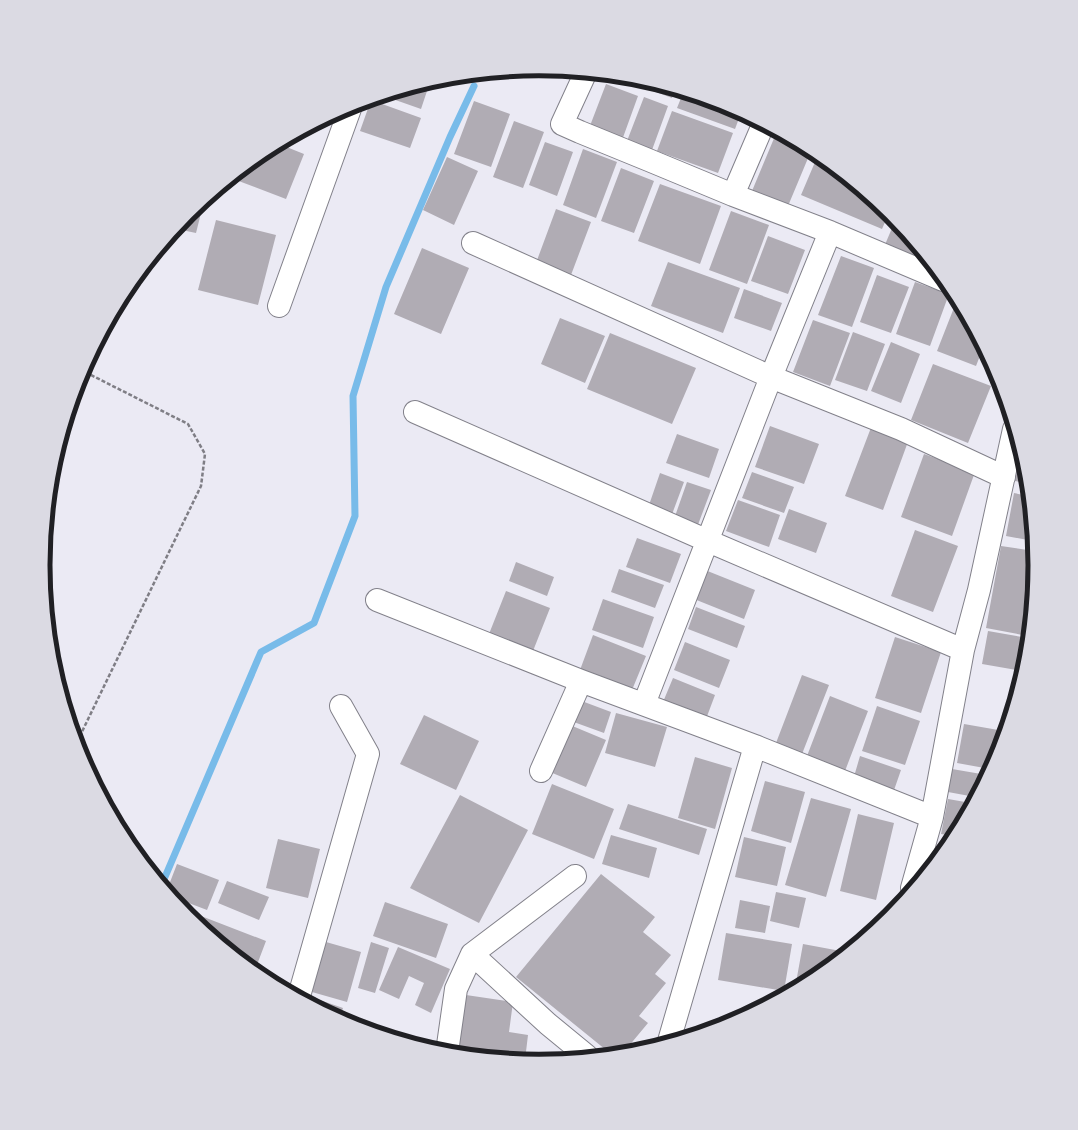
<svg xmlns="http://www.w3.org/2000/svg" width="1078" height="1130" font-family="'Nunito Sans',sans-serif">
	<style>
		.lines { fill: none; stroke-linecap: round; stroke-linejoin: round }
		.stream { stroke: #78bbe9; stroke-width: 7 }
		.building { fill: #b0acb4 }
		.minor-casing { stroke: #82818a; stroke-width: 24 }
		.path { stroke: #7f7e85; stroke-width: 2.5; stroke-dasharray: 4 2; stroke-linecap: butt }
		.minor { stroke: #fff; stroke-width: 22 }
		.rim { fill: none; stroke: #202024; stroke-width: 5 }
	</style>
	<rect width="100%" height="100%" fill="#ebeaf4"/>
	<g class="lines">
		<path class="stream" d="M162,884l99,-232 53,-29 41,-107 -2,-120 33,-109 64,-150 24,-51"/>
	</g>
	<path class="building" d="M613,76l23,3 39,11 -3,8z
		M430,82l-9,27 -37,-13z
		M606,84l32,12 -17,47 -33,-12z
		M683,93l46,14 12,6 -6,16 -58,-21z
		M644,97l24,9 -16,44 -25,-9z
		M371,100l50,18 -11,30 -50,-17z
		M474,101l36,13 -19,53 -37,-13z
		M672,111l61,22 -15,40 -61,-22z
		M514,121l30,11 -21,56 -30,-11z
		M775,136l36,15 -23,55 -36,-15z
		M545,142l28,10 -16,44 -28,-11z
		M279,144l25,10 -18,45 -50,-19 2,-7 26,-21z
		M583,149l34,13 -21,56 -33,-13z
		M818,155l71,58 -7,16 -81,-34z
		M447,157l31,14 -24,54 -31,-15z
		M621,168l33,13 -20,52 -33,-12z
		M660,184l61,22 -21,58 -62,-23z
		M204,201l-8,32 -19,-4 11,-15z
		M556,209l35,13 -20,53 -35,-12z
		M731,211l38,14 -22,59 -38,-14z
		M216,220l60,15 -18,70 -60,-15z
		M895,221l38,46 -49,-20z
		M768,236l37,14 -17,44 -37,-13z
		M422,248l47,20 -28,66 -47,-20z
		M841,256l33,12 -22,59 -34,-12z
		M668,262l72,26 -17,45 -72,-27z
		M877,275l32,12 -18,46 -31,-11z
		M915,282l34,12 -19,52 -34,-12z
		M744,289l38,14 -11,28 -37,-13z
		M957,300l26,48 -7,18 -39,-15z
		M560,318l45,18 -20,47 -44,-19z
		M813,320l37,13 -20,53 -37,-14z
		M853,332l32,12 -18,47 -32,-11z
		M610,333l86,35 -24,56 -85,-35z
		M891,342l29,12 -19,49 -30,-12z
		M933,364l58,22 -23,57 -57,-23z
		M872,425l37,14 -26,71 -38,-14z
		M770,426l49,18 -15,40 -49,-17z
		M677,434l42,15 -10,29 -43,-15z
		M1020,451l6,17 1,15 -12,-2z
		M924,454l51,18 -23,64 -51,-19z
		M752,472l42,15 -10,26 -42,-15z
		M660,473l24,9 -13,35 -23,-9z
		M687,482l24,8 -15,40 -23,-8z
		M1014,493l14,3 5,45 -27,-5z
		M738,500l42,15 -11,32 -43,-16z
		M789,509l38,14 -11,30 -38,-14z
		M915,530l43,16 -25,66 -42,-16z
		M637,538l44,16 -11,29 -44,-16z
		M1001,546l33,5 1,14 -7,71 -42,-8z
		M516,562l38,15 -7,19 -38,-15z
		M619,569l45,16 -9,23 -44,-16z
		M705,570l50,20 -11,29 -50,-20z
		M506,591l44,17 -17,43 -44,-17z
		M603,599l51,18 -11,31 -51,-18z
		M696,607l49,19 -8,22 -49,-19z
		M988,631l40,7 -3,24 -2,9 -41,-7z
		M593,635l53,21 -14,34 -52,-20z
		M895,637l46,15 -20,61 -46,-15z
		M685,642l45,18 -11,28 -45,-18z
		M802,675l27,10 -27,69 -26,-11z
		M673,678l42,17 -9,24 -43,-17z
		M830,696l38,15 -23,60 -38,-15z
		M579,700l32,12 -7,21 -33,-12z
		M877,706l43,15 -15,44 -43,-14z
		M616,713l51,14 -12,40 -50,-14z
		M424,715l55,26 -23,49 -56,-26z
		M964,724l40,7 -7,24 -7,14 -33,-6z
		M570,725l36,15 -20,47 -36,-15z
		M860,756l41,14 -8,23 -40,-13z
		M695,757l37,11 -17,61 -37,-11z
		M952,769l35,6 -12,22 -27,-5z
		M765,781l40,11 -14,51 -40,-12z
		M552,784l62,25 -20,50 -62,-25z
		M460,795l68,35 -49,93 -69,-35z
		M811,798l40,11 -25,88 -41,-12z
		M948,799l23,4 -17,33 -13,-2z
		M628,804l79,25 -8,26 -80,-26z
		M858,814l36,9 -18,77 -36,-9z
		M611,835l46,13 -8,30 -47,-14z
		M744,837l42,10 -9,39 -42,-9z
		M278,839l42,10 -12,49 -42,-10z
		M177,864l42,16 -12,30 -34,-13 -6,-7z
		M601,874l54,43 -12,15 28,23 -16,19 11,9 -27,33 9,7 -25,30 -12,1 -95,-77z
		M227,881l42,16 -10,23 -41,-17z
		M776,892l30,6 -7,30 -29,-7z
		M740,900l30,6 -5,27 -30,-5z
		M385,902l63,22 -12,34 -63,-22z
		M183,909l83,32 -11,29 -67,-54z
		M726,933l66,11 -8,47 -66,-11z
		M326,942l35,10 -14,50 -35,-10z
		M371,942l18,6 -14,45 -17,-5z
		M803,944l43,8 -32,26 -19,10z
		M398,947l52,22 -19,44 -16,-8 9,-22 -15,-7 -10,23 -20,-9z
		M466,995l47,7 -4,30 19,3 -3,25 -68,-7z
		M308,996l35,12 -3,10 -33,-17z
		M378,1031l26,5 -1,4 -25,-8z"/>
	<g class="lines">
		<defs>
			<path id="minor" d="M585,74l-23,50 18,8 71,29 82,34 97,37 113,48
				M733,195l30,-70
				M473,243l298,134 130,52 103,48
				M279,306l72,-200
				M415,412l293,129 255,109
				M377,600l204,81 174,65 177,71
				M644,704l127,-327 59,-145
				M541,771l40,-90
				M912,888l20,-71 31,-167 16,-60 35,-161
				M472,954l76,70 39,32
				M299,996l69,-242 -27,-48
				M669,1041l86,-295
				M447,1052l9,-63 16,-35 103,-78"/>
		</defs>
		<use href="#minor" class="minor-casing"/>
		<path class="path" d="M77,742l124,-256 4,-32 -17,-30 -105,-53"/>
		<use href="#minor" class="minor"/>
	</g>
	<path d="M0 0H1078V1130H0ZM50 565a489 489 0 1 1 978 0a489 489 0 1 1-978 0Z" fill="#dbdae3" fill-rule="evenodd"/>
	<path class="rim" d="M50 565a489 489 0 1 1 978 0a489 489 0 1 1-978 0Z"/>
</svg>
